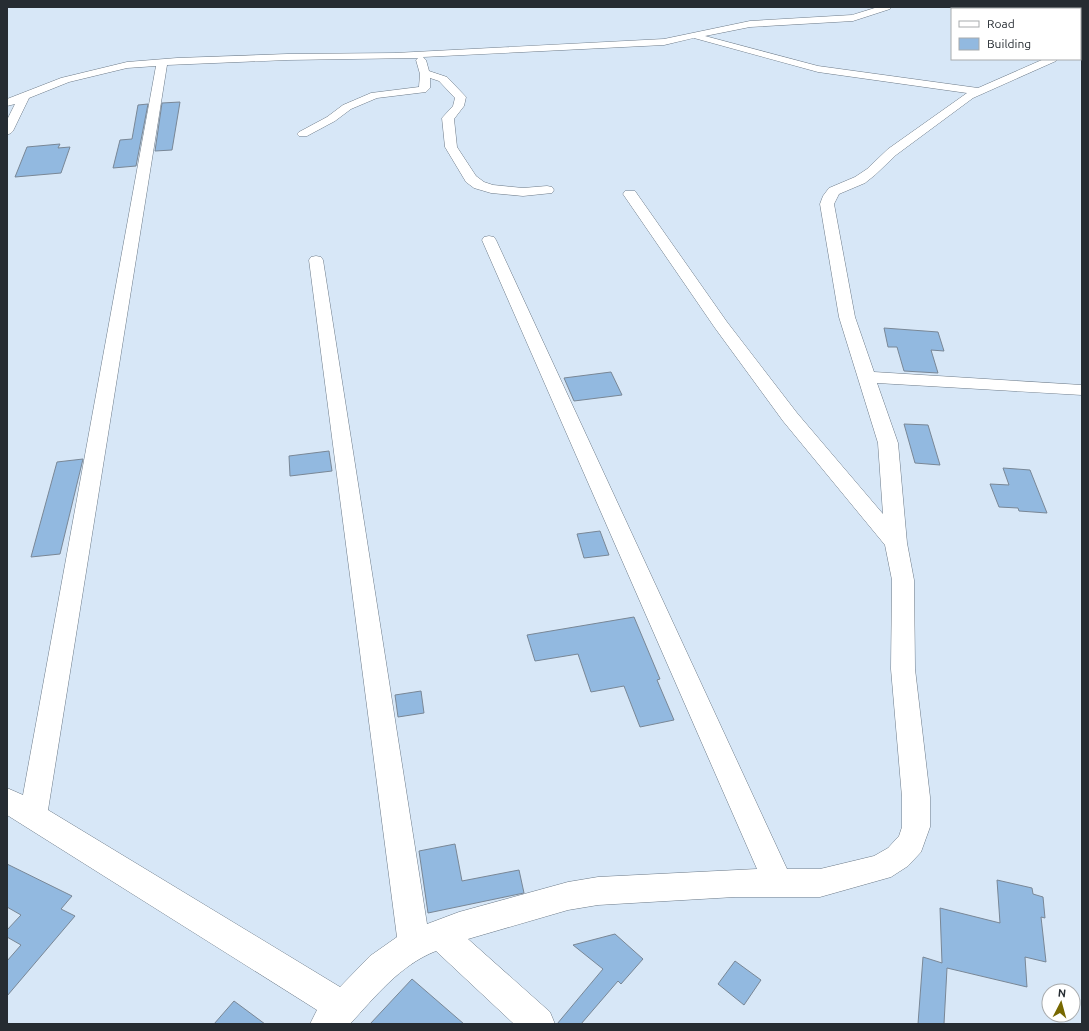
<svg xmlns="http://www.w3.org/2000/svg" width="1089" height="1031" font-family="Ubuntu,sans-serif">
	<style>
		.building { fill: #92b9e0; stroke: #798796 }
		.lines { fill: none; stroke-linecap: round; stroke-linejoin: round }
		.street-casing { stroke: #6c7a88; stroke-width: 1 }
		.street { fill: #fff; fill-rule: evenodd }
	</style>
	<rect width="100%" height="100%" fill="#d7e7f7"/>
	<path class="building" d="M180,102l-8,48 -17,1 7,-48z
		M148,104l-12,62 -23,2 7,-28 12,-1 6,-34z
		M60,144l-2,4 12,-1 -9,26 -46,4 12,-30z
		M884,328l54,4 6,19 -13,-1 7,23 -34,-2 -7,-24h-9z
		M611,372l11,23 -48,6 -10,-23z
		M904,424l24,1 12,40 -25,-2z
		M329,451l3,20 -42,5 -1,-20z
		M83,459l-23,95 -29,3 26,-95z
		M1003,468l27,2 17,43 -28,-2 -1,-3 -19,-1 -9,-23 19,1z
		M600,531l9,24 -25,3 -7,-24z
		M634,617l26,62 -3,1 17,40 -34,7 -16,-41 -33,6 -13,-38 -43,7 -8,-26z
		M421,691l3,22 -26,4 -3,-22z
		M455,844l7,37 57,-11 5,23 -96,20 -9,-62z
		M7,864l65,32 -11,13 14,7 -68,80v-35l14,-16 -14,-8v-7l14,-15 -14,-8z
		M997,880l35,8 1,6 10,3 2,21 -4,-1 5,45 -21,-5 2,30 -80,-19 -3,56h-26l5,-67 19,6 -2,-55 60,15z
		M615,934l28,25 -22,25 -3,-3 -37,43h-24l46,-55 -30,-24z
		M735,961l26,19 -17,25 -26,-21z
		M412,979l52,45h-94z
		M234,1001l31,23h-51z"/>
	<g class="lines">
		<defs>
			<path id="street" d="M878,7h13l-1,2 -37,12 -103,6 -45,9 113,30 160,22 66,-29h13l-1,2 -83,37 -77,57 -21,20 -10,8 -26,11 -5,10 21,113 19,55 208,13v10l-205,-12 21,60 9,100 7,37 1,89 15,128v30l-9,25 -13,14 -17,11 -71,20h-85l-137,8 -30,5 -100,29 82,73 5,12h-41l-78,-73c-36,14 -61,46 -86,73h-40l7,-14 -310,-195v-27l16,7 133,-729 -29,2 -58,14 -40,16 -16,33 -2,2 -4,2v-15l8,-16 -8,2v-7l54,-21 66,-16 50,-4 110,-4 108,-1 269,-14 86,-18 102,-6zM694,38l124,34 149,21 -79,56 -21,20 -12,8 -26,11 -6,8 -3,8 19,113 39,126 5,71 -86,-101 -70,-91 -92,-131h-10l-2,3 92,134 68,93 102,124 7,35 -1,89 11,128v30l-3,9 -11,12 -14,8 -54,13h-33l-291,-629 -2,-3 -5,-1 -5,1 -2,3 275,629 -159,8 -30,5 -109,30 -32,12 -104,-664 -2,-3 -5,-1 -5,1 -2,3 88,677 -27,19 -30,31 -292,-177 119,-745 120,-5 131,-2 -2,2 4,14 -1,13 -48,6 -28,12 -16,12 -28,15 -2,2 2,2h8l28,-15 16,-12 26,-11 49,-6 4,-4v-10l9,3 16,17 -2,8 -11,12 3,29 21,35 8,6 17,5 32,3 29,-3 2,-3 -2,-3 -5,-1 -24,2 -30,-3 -9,-3 -8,-6 -19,-29 -3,-28 10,-13 2,-9 -19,-20 -18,-6 -3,-11 -3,-3 241,-12z
				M1082,44v6l-2,1v-6z"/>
		</defs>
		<use href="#street" class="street-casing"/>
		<use href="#street" class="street"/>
	</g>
	<rect width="1089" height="1031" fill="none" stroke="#262c32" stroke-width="16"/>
	<rect x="951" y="8" width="130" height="52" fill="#ffffff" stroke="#a8abad"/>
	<rect x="959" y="21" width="20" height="6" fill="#ffffff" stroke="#a8abad"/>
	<text x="987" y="28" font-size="12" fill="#262c32">Road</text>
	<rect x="959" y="38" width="20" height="12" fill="#92b9e0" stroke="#a8abad"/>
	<text x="987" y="48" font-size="12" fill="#262c32">Building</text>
	<g transform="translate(1061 1003) rotate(6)"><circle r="19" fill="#ffffff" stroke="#a8abad"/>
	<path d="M0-3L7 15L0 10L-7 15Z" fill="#776800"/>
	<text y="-6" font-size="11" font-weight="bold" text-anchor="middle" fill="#262c32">N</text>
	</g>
</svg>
